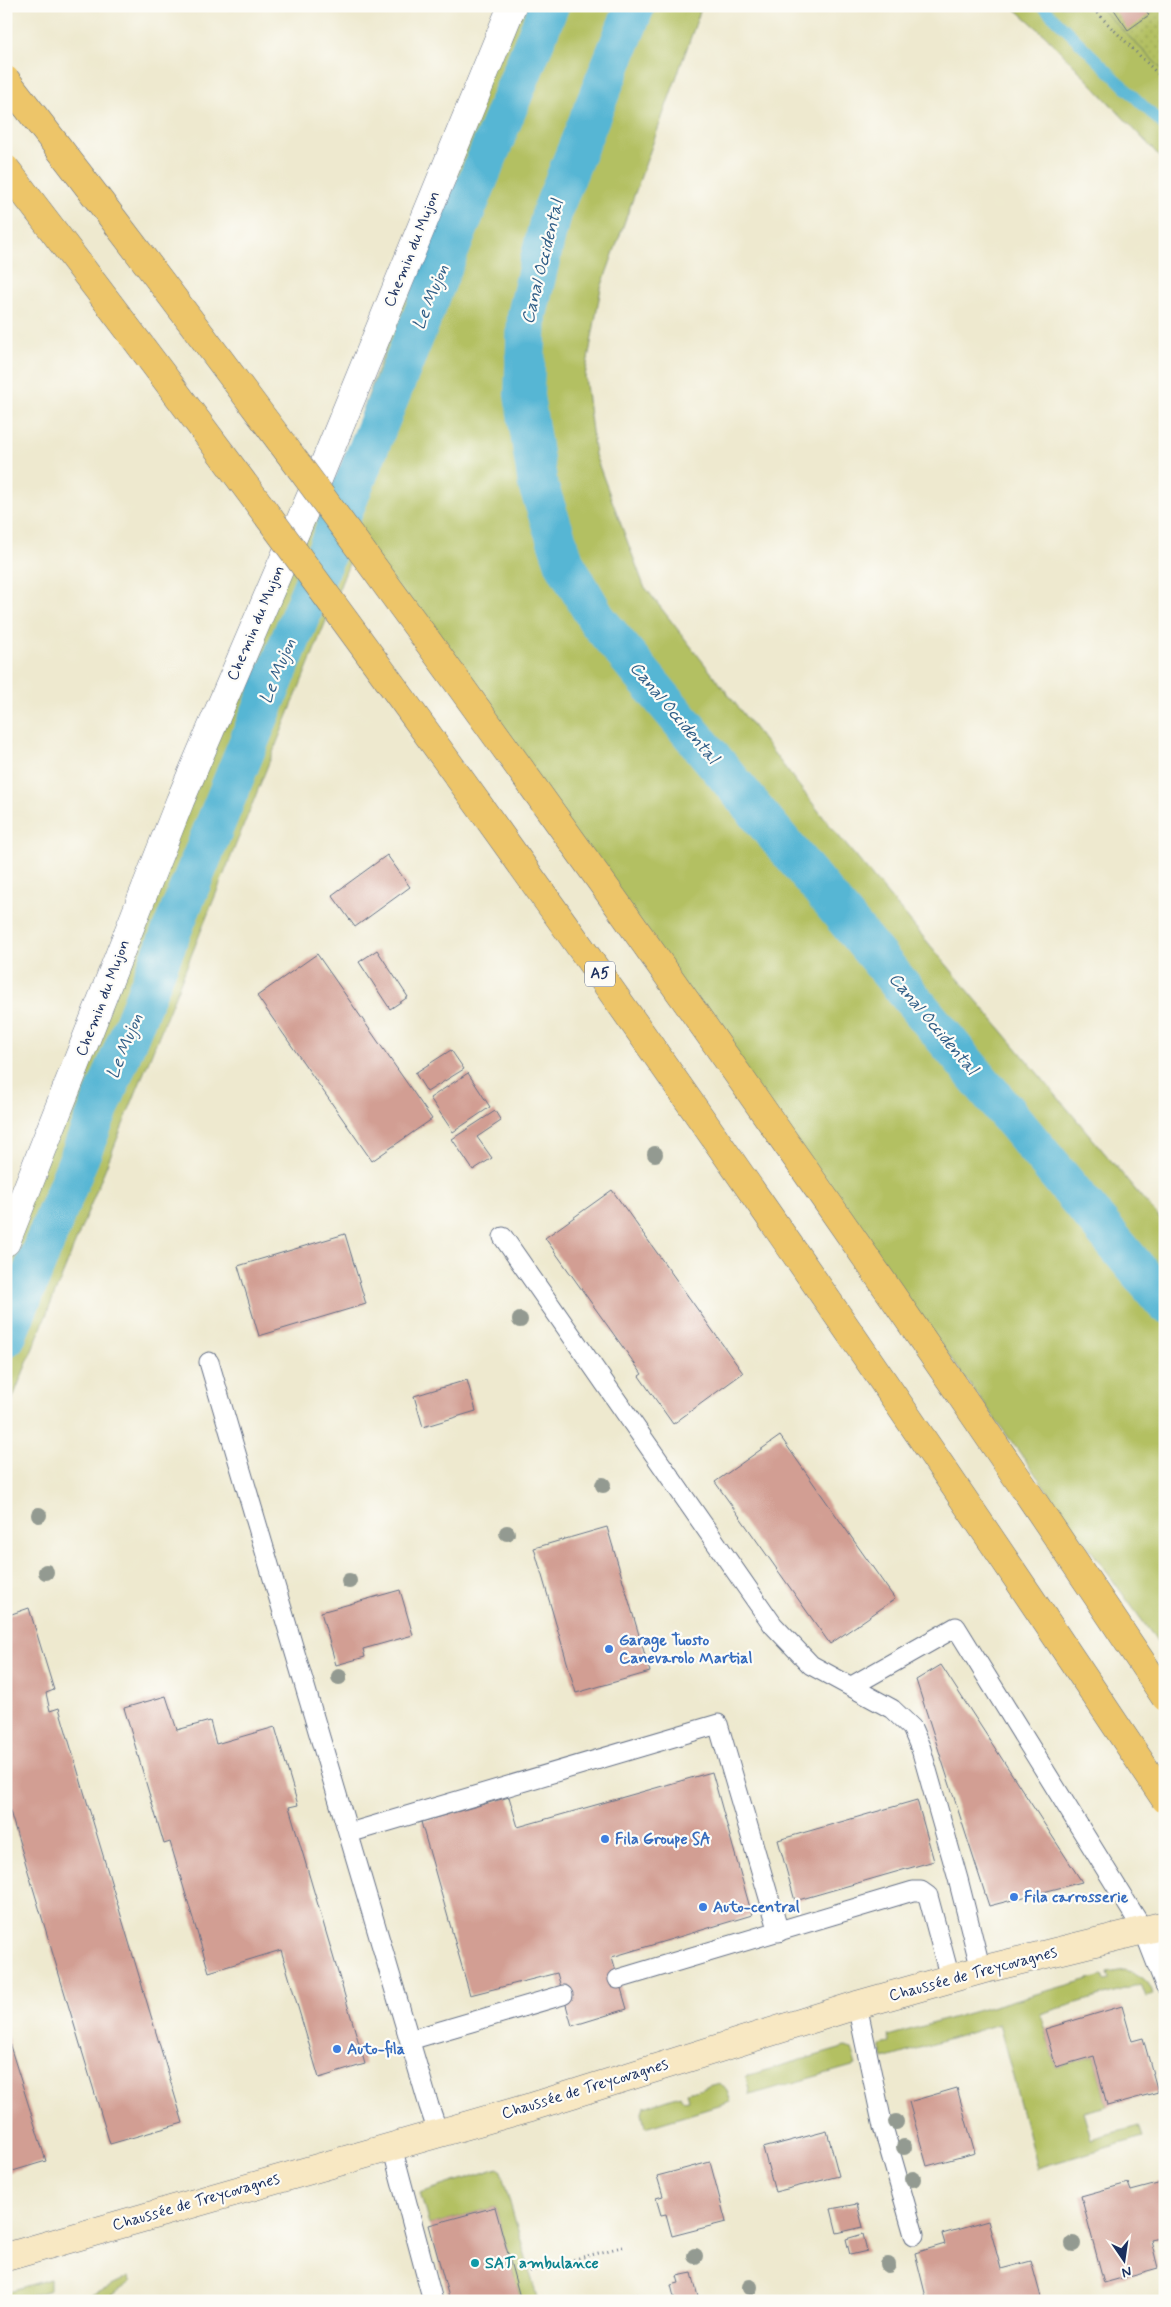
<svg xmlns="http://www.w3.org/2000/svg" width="1171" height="2307" font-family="Mynerve,sans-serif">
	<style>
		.grass { fill: #b3c062; stroke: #677860 }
		.park { fill: url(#park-dots); stroke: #677860 }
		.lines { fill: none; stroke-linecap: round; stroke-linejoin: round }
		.stream { stroke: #56b6d4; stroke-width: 11 }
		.canal { stroke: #56b6d4; stroke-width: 40 }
		.building { fill: #d29e93 }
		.lane-casing { stroke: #657086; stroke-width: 21 }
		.street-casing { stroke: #657086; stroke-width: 29 }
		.secondary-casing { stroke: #657086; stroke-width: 29 }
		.path { stroke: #657086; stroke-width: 3; stroke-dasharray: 1 4; stroke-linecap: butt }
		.lane { stroke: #fff; stroke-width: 19 }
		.street { stroke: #fff; stroke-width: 28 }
		.secondary { stroke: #f8e8c3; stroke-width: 28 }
		.highway-bridge-casing { stroke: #657086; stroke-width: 29; stroke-linecap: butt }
		.highway-bridge { stroke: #edc569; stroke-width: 28 }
		.tree { fill: #939a91 }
		.shop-dot { fill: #3f7fe0; stroke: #fdfcf7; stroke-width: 2 }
		.culture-dot { fill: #0f9aa8; stroke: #fdfcf7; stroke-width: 2 }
		.labels { text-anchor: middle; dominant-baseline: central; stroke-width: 4.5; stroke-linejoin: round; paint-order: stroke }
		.shield { fill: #fdfcf7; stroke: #5f6c8c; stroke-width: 1 }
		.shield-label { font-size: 15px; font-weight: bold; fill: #1b2f5e }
		.street-label { font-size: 16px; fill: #1b2f5e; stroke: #fdfcf7 }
		.shop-label { font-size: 16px; font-weight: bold; fill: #366cbe; stroke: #fdfcf7; text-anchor: start }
		.culture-label { font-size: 16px; font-weight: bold; fill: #0d838f; stroke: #fdfcf7; text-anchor: start }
		.water-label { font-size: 18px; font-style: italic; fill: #305e87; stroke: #fdfcf7 }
	</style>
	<defs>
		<pattern id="park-dots" width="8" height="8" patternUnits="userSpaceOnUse" patternTransform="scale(1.25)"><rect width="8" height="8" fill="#b3c062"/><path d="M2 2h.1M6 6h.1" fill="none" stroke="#919c54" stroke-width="1.8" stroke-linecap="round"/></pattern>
	</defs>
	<rect width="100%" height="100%" fill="#fdfcf7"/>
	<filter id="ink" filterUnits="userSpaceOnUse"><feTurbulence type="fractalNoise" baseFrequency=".02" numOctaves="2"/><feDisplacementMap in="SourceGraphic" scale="10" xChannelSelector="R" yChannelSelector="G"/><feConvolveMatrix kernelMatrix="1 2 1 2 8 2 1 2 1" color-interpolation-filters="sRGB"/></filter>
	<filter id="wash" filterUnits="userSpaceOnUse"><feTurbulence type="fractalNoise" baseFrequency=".0096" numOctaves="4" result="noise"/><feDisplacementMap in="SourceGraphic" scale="20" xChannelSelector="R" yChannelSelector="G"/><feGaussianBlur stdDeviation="1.12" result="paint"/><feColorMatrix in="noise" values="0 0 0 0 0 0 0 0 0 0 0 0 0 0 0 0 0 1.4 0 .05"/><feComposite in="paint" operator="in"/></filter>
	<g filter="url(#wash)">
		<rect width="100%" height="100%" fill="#eee9cf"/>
		<path class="grass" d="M510,6h192l-101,282 -16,88 10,79 49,131 187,241 334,398v427l-808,-1108 -351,871v-173l313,-765 13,18z
			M1012,6h86l67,66v90l-120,-127z
			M1124,1970c13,3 27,10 29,25l-7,2 -5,-13 -101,30 16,53 38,-11 13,50 -24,6 8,27 48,-13 4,11 -106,31 -38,-144 -115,35 -4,-14 10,-2 -2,-7 215,-61 2,6 5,-1 -2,-7z
			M846,2047l5,2 5,16 -106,30 -4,-19z
			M720,2083l7,8 4,11 -86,26 -3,-15 2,-6 36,-12 3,6 6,-1 -2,-8z
			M498,2168l3,3 37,130h-17l-26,-94 -66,18 -9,-32z
			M128,2277l3,5 -27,19h-25z
			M50,2279v11l-36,11h-8v-9z"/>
		<path class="park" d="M1098,6h67v66l-58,-57z"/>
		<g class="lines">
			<path class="stream" d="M1042,6l123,121"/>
			<path class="canal" d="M635,6l-84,208 -24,101 -3,80 14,90 27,79 33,57 567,682
				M6,1337l543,-1331"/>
		</g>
		<g id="blocks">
			<path class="building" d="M1115,6h28l6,9 -21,15 -15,-22z
				M387,855l23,32 -55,40 -23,-32z
				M377,950l31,47 -18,12 -31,-47z
				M317,954l115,165 -60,42 -115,-165z
				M451,1050l13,19 -37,23 -12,-19z
				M468,1073l22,34 -37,25 -23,-34z
				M495,1111l6,10 -24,16 15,21 -19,12 -21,-31z
				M612,1190l131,183 -70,51 -34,-48 3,-2 -97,-136z
				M345,1234l21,70 -107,32 -21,-70z
				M467,1380l9,31 -53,16 -9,-31z
				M780,1436l115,163 -65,45 -115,-162z
				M607,1527l43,145 -74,21 -42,-145z
				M400,1590l13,45 -50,14 2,8 -29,8 -15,-53z
				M29,1608l25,82 -8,3 4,18 9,-3 124,415 -73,21 -104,-346v-182z
				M941,1665l141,217 -93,24 -73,-226z
				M166,1696l11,34 33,-9 6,23 59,-17 23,78 -9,2 76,257 -46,14 -38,-128 -72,22 -39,-130 -6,2 -40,-136z
				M712,1772l40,143 -140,42 15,52 -55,17 -15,-53 -87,22 -49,-173 88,-25 9,30z
				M917,1800l17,61 -139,40 -17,-61z
				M1122,2006l10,35 11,-3 15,54 -51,14 -13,-50 -38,11 -11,-38z
				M6,2033l40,128 -40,12z
				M957,2088l18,65 -48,13 -18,-64z
				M827,2131l12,45 -64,16 -12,-44z
				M710,2162l16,60 -54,14 -6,-22 -5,1 -5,-17 7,-2 -6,-20z
				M1165,2182v55l-14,3 7,28 -54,15 -23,-87 47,-13 3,8z
				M857,2204l6,23 -26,6 -6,-24z
				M495,2207l26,94h-71l-21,-76z
				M988,2221l13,48 30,-8 11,40h-115l-12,-48 30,-9 -3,-10z
				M863,2234l4,17 -17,4 -4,-16z
				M692,2273l7,28h-24l-4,-16 8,-2 -2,-7z"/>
		</g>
	</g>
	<g filter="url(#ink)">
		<use href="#blocks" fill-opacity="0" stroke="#657086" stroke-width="1"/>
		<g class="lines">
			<defs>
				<path id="lane" d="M503,1237l270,388 38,40 81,44 20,19 9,21 37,130 23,91
					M209,1362l220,744 9,26
					M852,1686l104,-59 188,304 21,54
					M349,1833l369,-109 61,208
					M618,1979l295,-88h8l7,5 22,82
					M857,2005l26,122 31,108
					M410,2040l153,-45
					M392,2147l41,154"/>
				<path id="street" d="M6,1242l174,-441 139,-324 193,-471"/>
				<path id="secondary" d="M6,2257l525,-150 326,-102 124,-35 184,-45"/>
			</defs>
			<use href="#lane" class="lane-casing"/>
			<use href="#street" class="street-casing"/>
			<use href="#secondary" class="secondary-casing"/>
			<path class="path" d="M1090,6l75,75
				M1096,13l9,-7
				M530,2271l95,-25
				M609,2301l29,-8"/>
			<use href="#lane" class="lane"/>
			<use href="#street" class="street"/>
			<use href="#secondary" class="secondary"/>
			<defs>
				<path id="highway-bridge" d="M6,80c170,218 335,441 497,665 226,313 447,630 662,952
					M6,169c407,529 790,1075 1159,1630"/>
			</defs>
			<use href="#highway-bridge" class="highway-bridge-casing"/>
			<use href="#highway-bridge" class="highway-bridge"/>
		</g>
		<g class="tree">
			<circle cx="655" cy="1154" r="8"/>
			<circle cx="520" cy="1320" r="8"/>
			<circle cx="603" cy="1485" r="8"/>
			<circle cx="39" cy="1515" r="8"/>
			<circle cx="507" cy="1533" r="8"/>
			<circle cx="46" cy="1572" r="8"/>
			<circle cx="349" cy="1581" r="8"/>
			<circle cx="339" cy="1677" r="8"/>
			<circle cx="896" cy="2122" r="8"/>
			<circle cx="904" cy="2147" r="8"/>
			<circle cx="913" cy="2179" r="8"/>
			<circle cx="1073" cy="2244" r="8"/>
			<circle cx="695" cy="2256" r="8"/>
			<circle cx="888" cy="2265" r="8"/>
			<circle cx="750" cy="2287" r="8"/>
		</g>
	</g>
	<g class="shop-dot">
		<circle cx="609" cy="1649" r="5"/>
		<circle cx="605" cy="1839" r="5"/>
		<circle cx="1014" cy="1897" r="5"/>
		<circle cx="703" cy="1907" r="5"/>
		<circle cx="337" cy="2049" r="5"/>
	</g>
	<circle class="culture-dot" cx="475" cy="2263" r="5"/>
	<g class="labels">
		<rect class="shield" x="585" y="961.5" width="30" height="25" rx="4"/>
		<g class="shield-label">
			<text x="600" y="974">A5</text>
		</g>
		<g class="street-label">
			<text transform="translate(412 249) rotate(-68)">Chemin du Mujon</text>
			<text transform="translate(256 623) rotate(-67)">Chemin du Mujon</text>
			<text transform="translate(103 998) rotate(-69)">Chemin du Mujon</text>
			<text transform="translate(973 1974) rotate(-15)">Chaussée de Treycovagnes</text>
			<text transform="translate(585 2089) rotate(-17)">Chaussée de Treycovagnes</text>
			<text transform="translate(196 2202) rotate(-16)">Chaussée de Treycovagnes</text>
		</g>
		<g class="shop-label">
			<text x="619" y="1640">Garage Tuosto<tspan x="619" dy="18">Canevarolo Martial</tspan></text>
			<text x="615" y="1839">Fila Groupe SA</text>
			<text x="1024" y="1897">Fila carrosserie</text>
			<text x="713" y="1907">Auto-central</text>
			<text x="347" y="2049">Auto-fila</text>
		</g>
		<g class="culture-label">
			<text x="485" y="2263">SAT ambulance</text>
		</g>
		<g class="water-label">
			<text transform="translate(543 262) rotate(-76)">Canal Occidental</text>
			<text transform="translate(431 297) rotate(-68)">Le Mujon</text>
			<text transform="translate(278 671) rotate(-68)">Le Mujon</text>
			<text transform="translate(674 713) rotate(50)">Canal Occidental</text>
			<text transform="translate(933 1024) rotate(50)">Canal Occidental</text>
			<text transform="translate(125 1046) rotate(-68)">Le Mujon</text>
		</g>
	</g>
	<rect width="1171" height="2307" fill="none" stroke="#fdfcf7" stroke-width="25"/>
	<g transform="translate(1124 2260) rotate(167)" stroke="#fdfcf7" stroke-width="4" paint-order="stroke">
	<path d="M0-4L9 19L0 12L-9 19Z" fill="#1b2f5e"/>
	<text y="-8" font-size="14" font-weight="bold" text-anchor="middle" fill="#1b2f5e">N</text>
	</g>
</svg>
